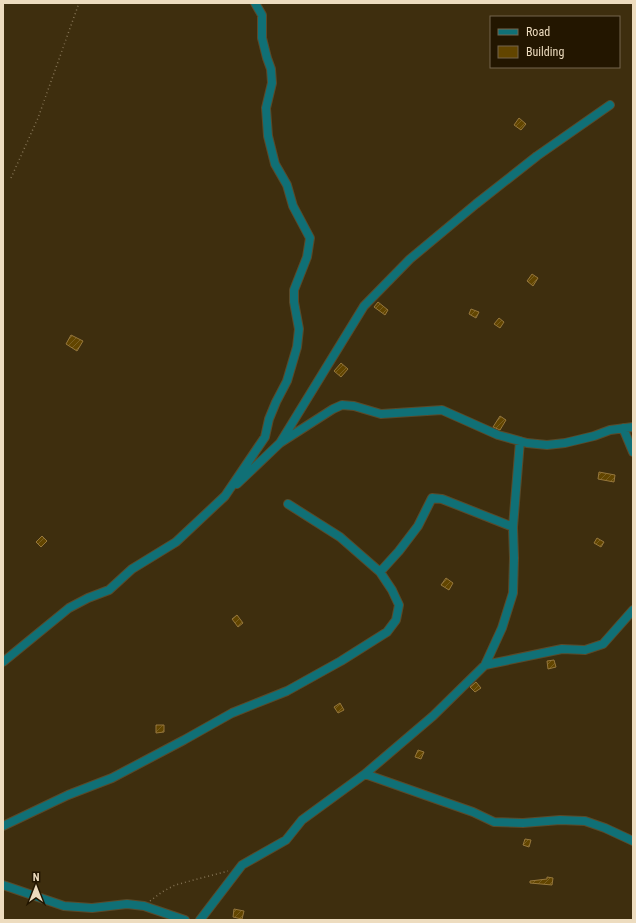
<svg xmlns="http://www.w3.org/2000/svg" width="636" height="923" font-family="'Roboto Condensed',sans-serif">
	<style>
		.building { fill: url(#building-hatch); stroke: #96773c }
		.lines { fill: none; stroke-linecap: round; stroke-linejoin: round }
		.minor-casing { stroke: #5a4a2a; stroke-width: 10 }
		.path { stroke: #847354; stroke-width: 1.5; stroke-dasharray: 1 3; stroke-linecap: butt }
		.minor { stroke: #107076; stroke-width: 8 }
	</style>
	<defs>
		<pattern id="building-hatch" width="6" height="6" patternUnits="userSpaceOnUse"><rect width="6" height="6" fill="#624500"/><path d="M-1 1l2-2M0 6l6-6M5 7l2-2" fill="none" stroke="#795f23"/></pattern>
	</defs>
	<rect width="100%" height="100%" fill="#3e2e0e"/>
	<path class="building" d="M519,118l7,6 -5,6 -7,-5z
		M532,274l6,4 -5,8 -6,-5z
		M378,302l10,8 -3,5 -11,-8z
		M471,309l8,3 -3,6 -7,-4z
		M499,318l5,4 -4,6 -6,-4z
		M71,335l12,6 -6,10 -11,-7z
		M341,363l7,6 -7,8 -7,-6z
		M500,416l6,4 -6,10 -7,-3z
		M599,472l16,3 -1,7 -16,-3z
		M42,536l5,5 -6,6 -5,-5z
		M597,538l7,4 -3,5 -7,-4z
		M446,578l7,5 -4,7 -8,-5z
		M237,615l6,8 -5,4 -6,-8z
		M554,660l2,7 -8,2 -1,-8z
		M476,682l5,6 -6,4 -5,-5z
		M340,703l4,7 -6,3 -4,-6z
		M156,725h8v7l-8,1z
		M418,750l6,2 -3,7 -6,-2z
		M525,839l6,1 -2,7 -6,-2z
		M547,877l6,1 -1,7 -22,-2v-2l17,-2z
		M234,909l10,2 -2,8 -9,-2z"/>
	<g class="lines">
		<defs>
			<path id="minor" d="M623,428l10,24
				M280,443l84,-137 46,-47 66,-55 61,-48 73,-51
				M237,484l43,-41 53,-34 9,-4 12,1 27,8 61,-4 56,25 29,8 20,2 18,-2 29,-7 16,-6 23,-3
				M380,572l19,-21 19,-25 14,-28 10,1 71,28
				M3,662l66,-54 19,-10 21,-8 23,-21 44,-27 49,-46 40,-59 4,-18 7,-17 11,-21 10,-34 2,-18 -5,-27v-12l13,-33 3,-19 -17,-32 -6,-21 -12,-21 -7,-28 -2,-28 6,-25 -1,-14 -4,-11 -5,-20v-23l-7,-12
				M485,665l17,-37 11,-35 1,-35 -1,-31 7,-86
				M365,774l108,38 21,10 29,1 37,-3 25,1 20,7 28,13
				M3,826l65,-31 44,-17 72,-38 48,-27 55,-22 54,-30 46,-29 9,-12 3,-15 -7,-15 -12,-18 -40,-35 -52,-33
				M3,885l61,21 28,2 35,-4 17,2 41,14
				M200,920l42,-55 44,-25 16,-20 63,-46 68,-58 52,-51 77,-16 23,1 18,-6 30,-34"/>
		</defs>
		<use href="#minor" class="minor-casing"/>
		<path class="path" d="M11,178l27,-60 41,-115
			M150,901l12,-9 13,-7 53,-14"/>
		<use href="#minor" class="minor"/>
	</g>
	<rect width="636" height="923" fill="none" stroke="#eddcbf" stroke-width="8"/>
	<rect x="490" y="16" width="130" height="52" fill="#231600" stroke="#74654c"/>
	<rect x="498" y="29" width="20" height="6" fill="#107076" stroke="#74654c"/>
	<text x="526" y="36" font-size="12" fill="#eddcbf">Road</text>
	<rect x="498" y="46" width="20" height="12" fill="#624500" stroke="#74654c"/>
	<text x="526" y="56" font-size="12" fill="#eddcbf">Building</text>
	<g transform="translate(36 887)" stroke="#231600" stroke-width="3" paint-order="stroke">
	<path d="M0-3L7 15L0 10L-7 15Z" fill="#eddcbf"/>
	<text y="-6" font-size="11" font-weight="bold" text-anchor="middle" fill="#eddcbf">N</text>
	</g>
</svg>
